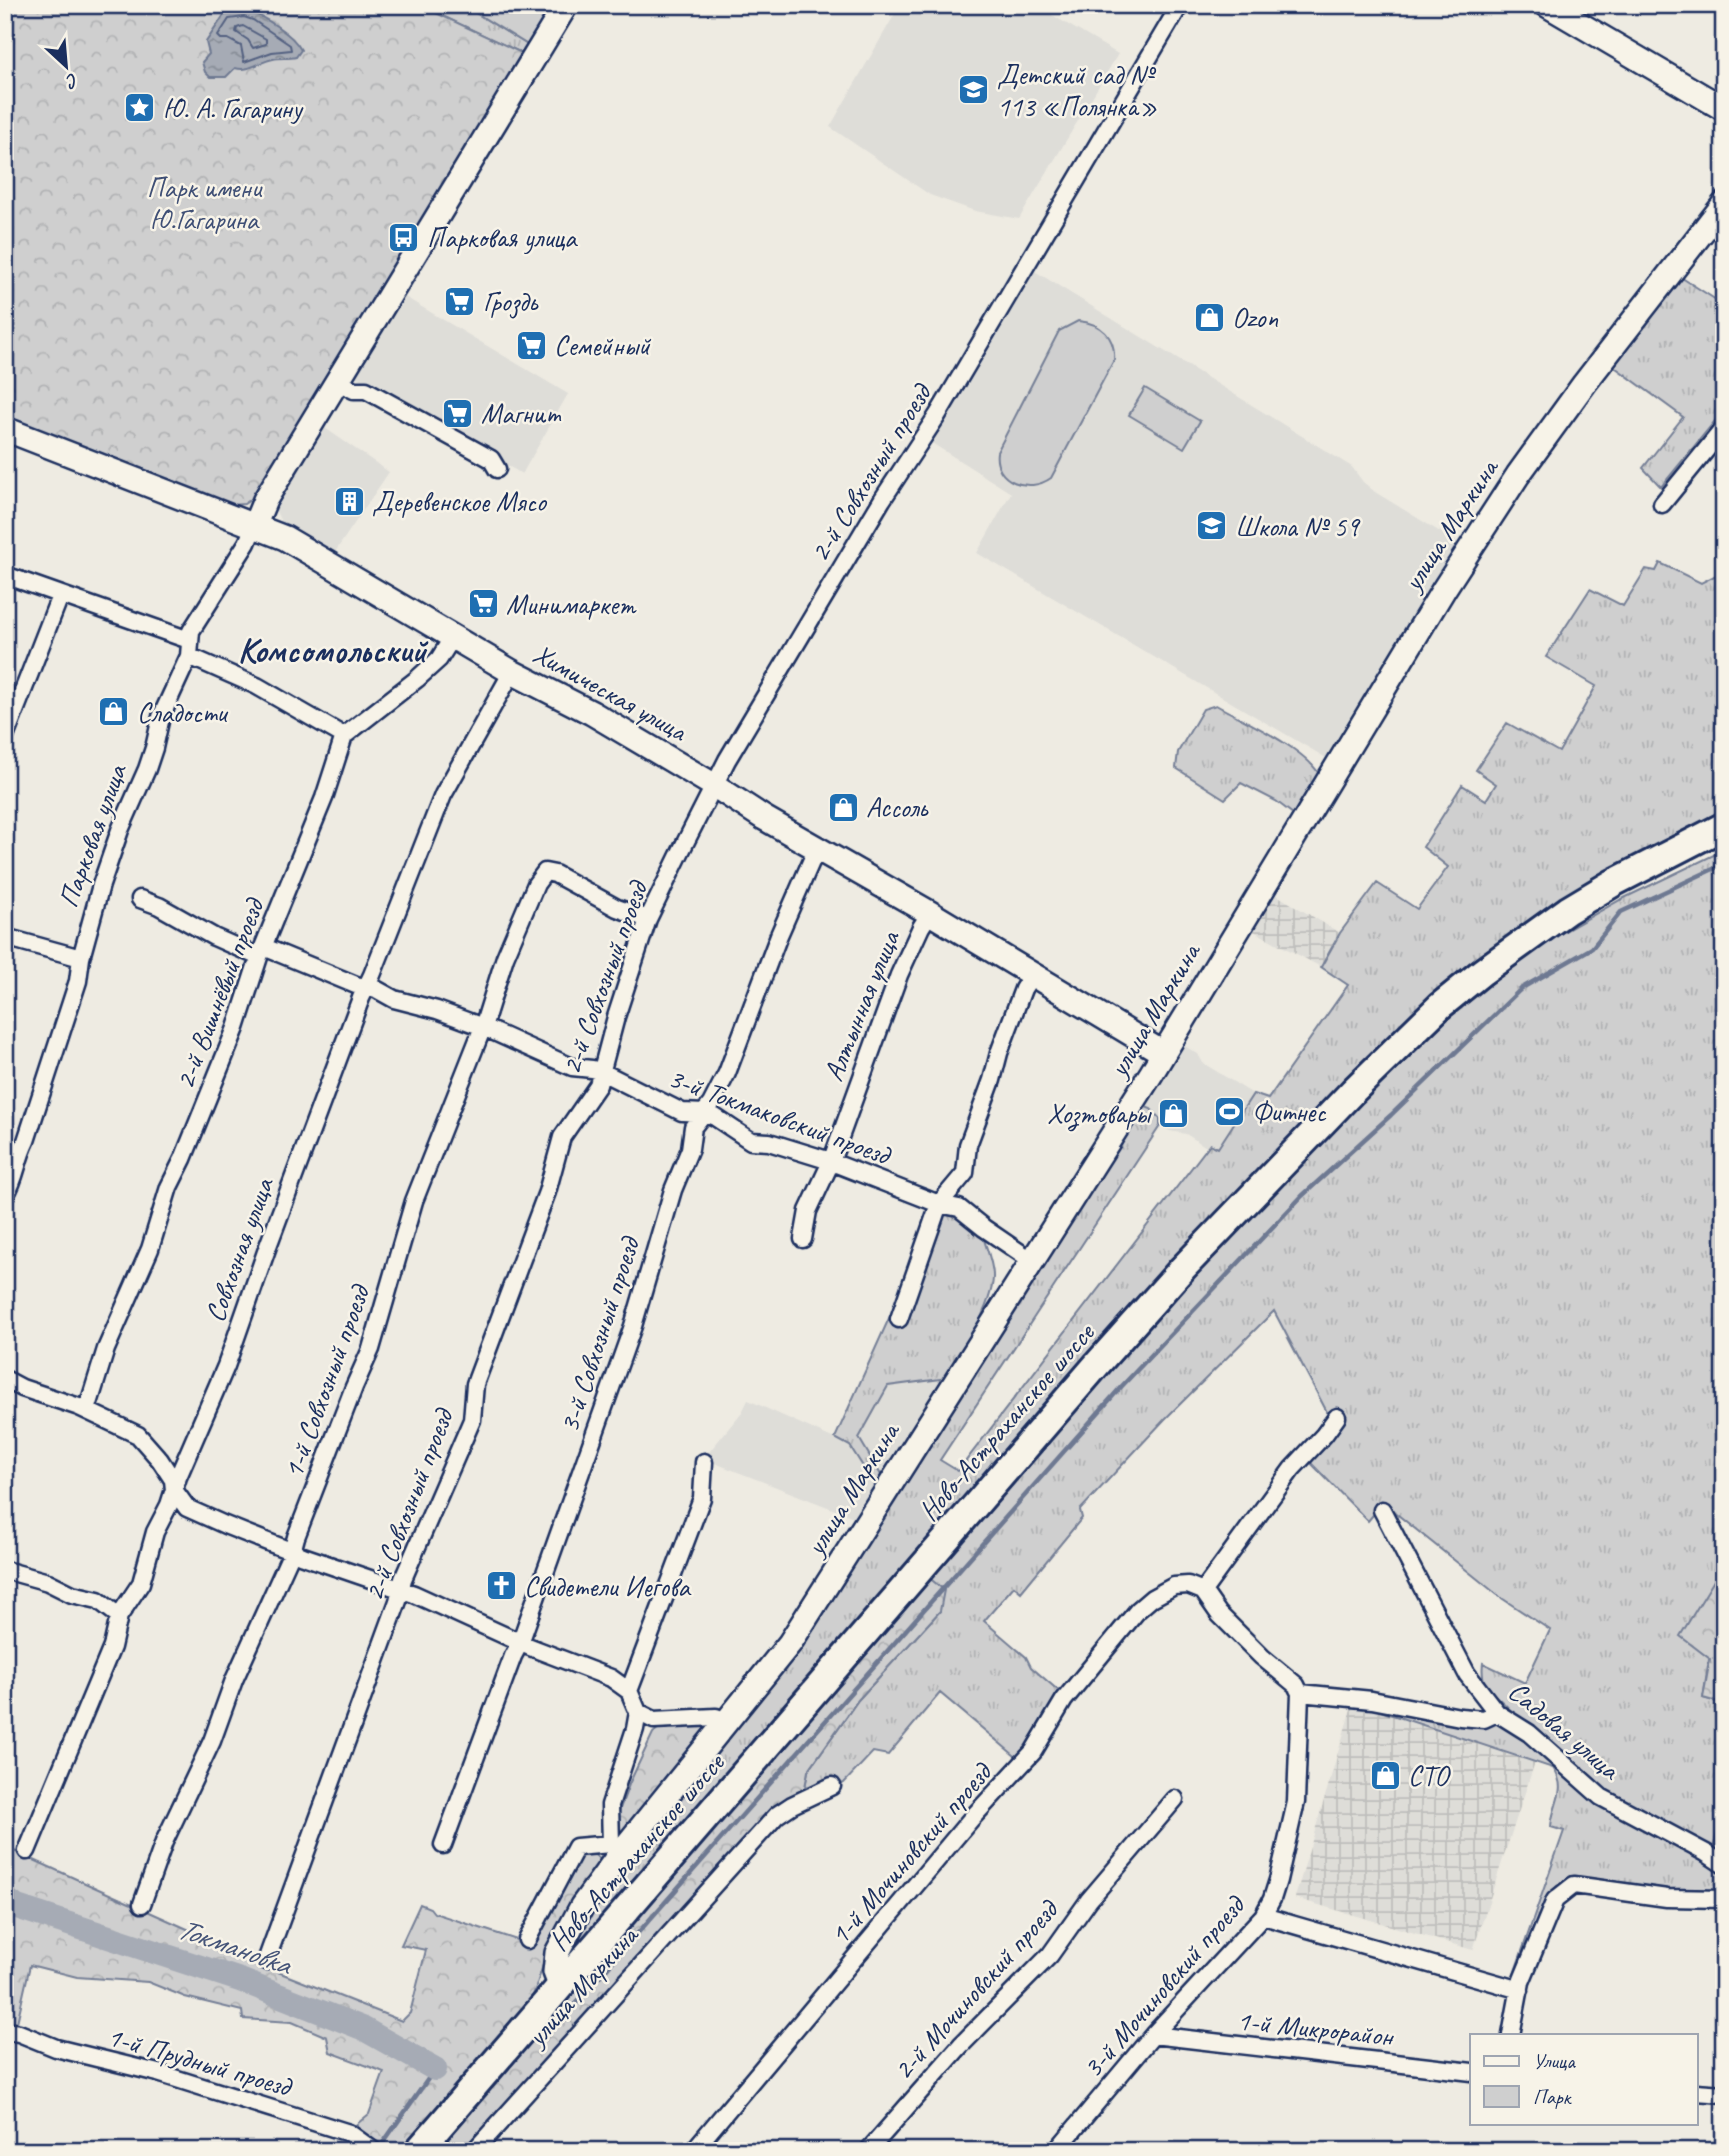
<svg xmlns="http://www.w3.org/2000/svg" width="1729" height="2156" font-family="Caveat,sans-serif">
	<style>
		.built { fill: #deddd8 }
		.industrial { fill: url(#industrial-grid) }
		.grass { fill: url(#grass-tufts); stroke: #757f96; stroke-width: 2 }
		.forest { fill: url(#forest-crowns); stroke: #757f96; stroke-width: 2 }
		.green { fill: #cfcfcf; stroke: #757f96; stroke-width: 2 }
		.water { fill: url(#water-ripples); stroke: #6e7992; stroke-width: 2 }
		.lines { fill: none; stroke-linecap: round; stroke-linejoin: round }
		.shore { stroke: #536181; stroke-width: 2 }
		.stream { stroke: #6e7992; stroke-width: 4.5 }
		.river { stroke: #a6abb5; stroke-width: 24 }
		.street-casing { stroke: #1b2f5e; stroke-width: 21 }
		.secondary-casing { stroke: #1b2f5e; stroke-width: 28 }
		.primary-casing { stroke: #1b2f5e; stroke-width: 32 }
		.street { stroke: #f7f3e8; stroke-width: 16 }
		.secondary { stroke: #f7f3e8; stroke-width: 23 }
		.primary { stroke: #f7f3e8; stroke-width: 26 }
		.labels { text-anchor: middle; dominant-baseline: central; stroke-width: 5; stroke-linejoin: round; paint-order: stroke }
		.poi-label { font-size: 28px; fill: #1b2f5e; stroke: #f7f3e8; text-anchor: start }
		.park-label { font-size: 28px; fill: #3f4f75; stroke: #f7f3e8 }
		.street-label { font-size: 28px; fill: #1b2f5e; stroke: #f7f3e8 }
		.water-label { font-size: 30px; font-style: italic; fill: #455478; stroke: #f7f3e8 }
		.district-label { font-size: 35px; font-weight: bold; fill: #1b2f5e; stroke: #f7f3e8 }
	</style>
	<defs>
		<pattern id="industrial-grid" width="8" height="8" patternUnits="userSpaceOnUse" patternTransform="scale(1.75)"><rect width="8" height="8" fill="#deddd8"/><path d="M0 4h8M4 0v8" fill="none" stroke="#bebebc"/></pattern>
		<pattern id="grass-tufts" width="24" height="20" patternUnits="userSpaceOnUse" patternTransform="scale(1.75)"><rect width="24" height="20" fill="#cfcfcf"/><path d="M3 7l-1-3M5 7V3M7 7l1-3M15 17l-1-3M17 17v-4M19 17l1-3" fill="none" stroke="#b1b2b4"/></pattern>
		<pattern id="forest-crowns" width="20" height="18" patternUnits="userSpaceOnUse" patternTransform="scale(1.75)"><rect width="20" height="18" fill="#cfcfcf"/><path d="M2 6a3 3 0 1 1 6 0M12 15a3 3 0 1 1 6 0" fill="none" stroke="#b1b2b4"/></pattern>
		<pattern id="water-ripples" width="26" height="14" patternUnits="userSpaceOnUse" patternTransform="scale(1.75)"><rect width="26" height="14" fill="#a6abb5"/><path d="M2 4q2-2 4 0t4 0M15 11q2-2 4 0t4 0" fill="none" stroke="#868c96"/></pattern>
	</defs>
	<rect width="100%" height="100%" fill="#eeebe2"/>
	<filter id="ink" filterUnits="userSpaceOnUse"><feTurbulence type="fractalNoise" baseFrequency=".0143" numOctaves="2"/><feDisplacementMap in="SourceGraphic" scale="14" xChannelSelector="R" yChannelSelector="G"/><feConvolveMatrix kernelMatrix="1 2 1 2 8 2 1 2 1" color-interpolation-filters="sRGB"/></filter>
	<g filter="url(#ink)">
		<path class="built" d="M900,5h135l83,49 -99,165 -44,-8 -45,-16 -100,-68z
			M1033,270l319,197 11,15 12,10 88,54 -130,216 -356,-209 34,-60 -84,-53z
			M400,294l168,100 -46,80 -171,-100z
			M319,424l70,48 -56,83 -47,-26 -8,-13 -5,-13z
			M1178,1042l20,12 5,9 50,31 -36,55 -9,-1 -22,-14 -16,-3 -10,-5v-7l-17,-13z
			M948,1378l-64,102 -25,-42 30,-52z
			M748,1400l102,46 28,44 -17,30 -149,-58 -7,-5 37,-45z"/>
		<path class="industrial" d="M1270,891l70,42 -19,34 -73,-39z
			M1353,1702l182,60 -62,188 -178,-52z"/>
		<path class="grass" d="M419,5h44l68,42 -5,8z
			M1679,276l45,29v105l-63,77 -18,-19 40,-51 -75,-55z
			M1660,563l41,20 23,-12v247l-247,146 -904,989 -2,-10 4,-11 102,-139 466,-687 8,3 9,10v7l-220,334 18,11 252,-327 8,4 35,-54 15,5 80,-114 -27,-18 19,-34 37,-50 40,26 31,-42 -25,-20 39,-62 24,15 10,-16 -20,-14 31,-47 52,29 37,-66 -50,-29 44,-68 33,17 23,-37 10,2z
			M1216,705c28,16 87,42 103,69l-26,40 -17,-13 -35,-18 -16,16 -49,-31 2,-16 25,-43z
			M1724,850v714l-21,134 21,6v100l-10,41 10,4v40l-35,4 -113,-14 -19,7 -8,9 -18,44 -11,34 -7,4 51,-146 -13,-4c1,-23 18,-37 2,-59l-200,-66 161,13c-14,-21 -35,-22 -31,-52l42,20 25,-53 -50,-33 -117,-94 -15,18 -60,-61 -7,-10 27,-36 -54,-103 -109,108 -85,91 2,8 -61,74 -7,-6 -30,35 42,36 5,10 29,25 -39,69 -81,-68 -52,62 -15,-3 -29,31 -11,6 -29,4 4,-22 50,-71 82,-89 -12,-34 263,-305 169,-171 91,-88 41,-34 45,-32 83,-47z
			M947,1210l34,20c4,15 13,34 12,48 -1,26 -31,78 -45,100l-60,8 -29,52 25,42 -6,10 -28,-44 -15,-8 55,-122 12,5 38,-106z"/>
		<path class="forest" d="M5,5h414l107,50 -273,443 -9,6 -13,1 -226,-87z
			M1724,1564v140l-21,-6 7,-39 -30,-23z
			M928,1577l16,13 -4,21 -82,89 -50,71 -4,22 -337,358h-29z
			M666,1722l47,4 -92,109 -3,-21 12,-32 23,-49z
			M5,1847l249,112 19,11 129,51 8,-8 16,-63 -25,-5 19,-41 10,4 4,5 89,29 56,-87 14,-1 7,5v9l-52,82 -17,52 -123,149h-27l-30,-22 18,-15 15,-42 -54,-20 -3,-15 -35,-15 -49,-3 -1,-8 -57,-14 -37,-15 -71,-5 -47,-12 -14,62h-11z"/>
		<path class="green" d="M463,5h93l-25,42z
			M1078,321c23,2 38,16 36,39l-63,118c-22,16 -58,4 -54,-26l62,-121z
			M1145,388l55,33 -16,27 -55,-33z"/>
		<path class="water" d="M246,8v2c18,7 46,23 55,40l-5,7c-8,2 -16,0 -23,2 -15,3 -23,13 -38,9l-9,9h-16l-5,-5 -3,-10 7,-8 -3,-12 20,-30z"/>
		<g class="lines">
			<path class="shore" d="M244,17l9,3 37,25 1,5 -19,2 -28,10 -3,-16 -13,-7h-7l-3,-3 11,-17z
				M243,26l23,13v5l-13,4 -5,-8 -12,-8 1,-4z"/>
			<path class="stream" d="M575,2004l546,-617 181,-191 89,-81 131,-127 70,-40 29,-36 103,-48
				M378,2150l57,-81"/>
			<path class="river" d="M5,1898l12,9 223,73 122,48 73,41"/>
			<defs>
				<path id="street" d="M1719,5l5,4
					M338,382l16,8h12l125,69 6,10
					M1662,504l62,-76
					M5,575l184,65
					M189,656l68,30 87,50
					M5,737l55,-141
					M140,899l19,7 55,31 45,20
					M5,937l76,21
					M264,947l92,38 20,4 18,10 43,11 46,17 89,40 20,2 10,3 80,40 23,1 10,4 36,24 18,1 55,17 115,45 20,4 25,20 47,32
					M5,1196c12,-20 11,-35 21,-55l52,-160 3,-23 20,-73 19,-55 27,-61 7,-21 7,-31 28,-61 2,-25 56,-88 8,-19
					M803,1239l5,-28 23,-49 68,-187 22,-48 9,-14
					M899,1319l40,-115 26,-31 3,-28 24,-65 7,-27 24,-64 9,-14
					M5,1379l17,9 57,19 59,28 22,25 13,20 1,10 13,18 38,17 78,31 111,38 116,53 81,31 18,13 9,21 16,8 62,-3 10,5
					M87,1410l19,-61 44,-100 19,-62 14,-28 53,-131 23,-71 65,-159 20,-62 73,-57 22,-20 15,-24
					M1382,1510l85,164 30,39 32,20 72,64 105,56 18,12
					M5,1570l43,12 24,12 26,6 21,16
					M1203,1591l89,-122 32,-34 13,-18
					M629,1691l73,-193 2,-36
					M1300,1693l72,7 88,17 24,2 13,-6
					M443,1845l70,-189 7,-13 113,-317 40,-136 17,-41 3,-22 18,-23 16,-31 52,-138 38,-87
					M27,1851l85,-204 7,-31 22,-33 14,-51 14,-27 9,-28 48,-111 42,-120 93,-248 11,-23 71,-180 69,-123
					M622,1851l-11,-7 -1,-39 25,-76 3,-17
					M142,1904l22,-62 48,-101 22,-61 58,-128 4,-15 58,-150 17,-38 43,-148 69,-174 22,-70 31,-73 9,-12 10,2 62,34 31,11
					M1263,1916l257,74
					M527,1940l49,-93 35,-3
					M266,1961l132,-360 5,-22 69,-159 3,-36 72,-192 15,-55 36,-52 18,-68 32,-98 33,-68 46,-91 155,-260 55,-84 243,-411
					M5,2031l14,2 37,15 102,25 191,60 25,18
					M1153,2035l319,37
					M1511,2035l10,-53 34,-82 19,-15 93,13 57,1
					M1696,2092l28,2
					M474,2151l303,-336 15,-10 40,-19
					M693,2151l278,-332 62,-67 31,-52 74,-90 14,-12 22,-12 14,-1 15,6 16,23 43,43 34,28 4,8 -4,109 -18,78 -6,19 -9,17 -110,119 -97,116
					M868,2151l93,-106 89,-90 39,-55 86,-101"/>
				<path id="secondary" d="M1547,5l177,104
					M5,429l280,109 227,134 80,41 123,73 49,32 166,95 233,140
					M255,524l10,-24 301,-495
					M564,1984l-6,-4 -3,-8 2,-19 25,-47 40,-55 168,-208 361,-569 293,-485 74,-114 66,-91 140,-180"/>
				<path id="primary" d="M418,2151l682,-790 83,-93 170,-177 87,-85 42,-34 86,-62 45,-27 111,-57"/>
			</defs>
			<use href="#street" class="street-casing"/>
			<use href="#secondary" class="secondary-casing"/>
			<use href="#primary" class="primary-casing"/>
			<use href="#street" class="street"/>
			<use href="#secondary" class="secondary"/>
			<use href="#primary" class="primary"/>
		</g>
	</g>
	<defs>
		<symbol id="school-square" viewBox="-11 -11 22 22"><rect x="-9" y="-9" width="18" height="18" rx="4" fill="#1f6fb2" stroke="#f7f3e8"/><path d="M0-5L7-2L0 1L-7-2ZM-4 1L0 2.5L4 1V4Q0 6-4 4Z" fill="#fff"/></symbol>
		<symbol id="sight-square" viewBox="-11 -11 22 22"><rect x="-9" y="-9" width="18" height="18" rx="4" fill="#1f6fb2" stroke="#f7f3e8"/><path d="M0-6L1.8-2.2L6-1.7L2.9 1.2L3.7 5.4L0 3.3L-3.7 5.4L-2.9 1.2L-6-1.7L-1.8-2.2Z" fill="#fff"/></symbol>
		<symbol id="bus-square" viewBox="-11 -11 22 22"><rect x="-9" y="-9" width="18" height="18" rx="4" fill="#1f6fb2" stroke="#f7f3e8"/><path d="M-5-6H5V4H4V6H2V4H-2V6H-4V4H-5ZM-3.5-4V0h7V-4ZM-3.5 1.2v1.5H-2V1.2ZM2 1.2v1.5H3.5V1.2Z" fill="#fff"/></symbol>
		<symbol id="supermarket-square" viewBox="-11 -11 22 22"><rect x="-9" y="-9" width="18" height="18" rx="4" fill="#1f6fb2" stroke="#f7f3e8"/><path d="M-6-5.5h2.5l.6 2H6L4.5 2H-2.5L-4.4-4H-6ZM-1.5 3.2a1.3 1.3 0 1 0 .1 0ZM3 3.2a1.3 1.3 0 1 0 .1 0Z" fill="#fff"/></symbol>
		<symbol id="shop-square" viewBox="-11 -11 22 22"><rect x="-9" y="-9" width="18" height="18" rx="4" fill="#1f6fb2" stroke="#f7f3e8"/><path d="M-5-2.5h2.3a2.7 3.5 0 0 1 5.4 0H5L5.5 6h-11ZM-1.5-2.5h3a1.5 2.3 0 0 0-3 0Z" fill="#fff"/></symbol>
		<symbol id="building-square" viewBox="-11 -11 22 22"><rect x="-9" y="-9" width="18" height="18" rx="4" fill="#1f6fb2" stroke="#f7f3e8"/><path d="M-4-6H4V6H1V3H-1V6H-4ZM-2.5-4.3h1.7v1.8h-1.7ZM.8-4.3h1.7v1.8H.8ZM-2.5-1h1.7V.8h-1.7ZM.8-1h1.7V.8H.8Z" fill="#fff"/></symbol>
		<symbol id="stadium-square" viewBox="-11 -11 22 22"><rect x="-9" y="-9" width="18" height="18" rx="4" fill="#1f6fb2" stroke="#f7f3e8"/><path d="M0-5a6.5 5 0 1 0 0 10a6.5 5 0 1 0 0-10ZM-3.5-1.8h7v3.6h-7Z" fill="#fff"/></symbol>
		<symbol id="church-square" viewBox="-11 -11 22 22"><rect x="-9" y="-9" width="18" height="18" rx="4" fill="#1f6fb2" stroke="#f7f3e8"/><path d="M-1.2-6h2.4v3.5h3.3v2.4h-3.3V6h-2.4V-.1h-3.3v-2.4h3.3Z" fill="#fff"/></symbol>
	</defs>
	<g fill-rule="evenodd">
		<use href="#school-square" x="956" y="72" width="35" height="35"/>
		<use href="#sight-square" x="122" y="90" width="35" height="35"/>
		<use href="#bus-square" x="386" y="220" width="35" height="35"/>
		<use href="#supermarket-square" x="442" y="284" width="35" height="35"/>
		<use href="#shop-square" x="1192" y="300" width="35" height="35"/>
		<use href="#supermarket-square" x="514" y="328" width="35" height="35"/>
		<use href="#supermarket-square" x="440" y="396" width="35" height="35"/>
		<use href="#building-square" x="332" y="484" width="35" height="35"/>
		<use href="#school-square" x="1194" y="508" width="35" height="35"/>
		<use href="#supermarket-square" x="466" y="586" width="35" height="35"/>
		<use href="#shop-square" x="96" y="694" width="35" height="35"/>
		<use href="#shop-square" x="826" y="790" width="35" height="35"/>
		<use href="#stadium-square" x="1212" y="1094" width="35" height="35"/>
		<use href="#shop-square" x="1156" y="1096" width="35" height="35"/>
		<use href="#church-square" x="484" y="1568" width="35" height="35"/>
		<use href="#shop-square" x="1368" y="1758" width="35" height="35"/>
	</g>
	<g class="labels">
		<g class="poi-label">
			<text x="997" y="74">Детский сад №<tspan x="997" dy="32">113 «Полянка»</tspan></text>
			<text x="163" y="108">Ю. А. Гагарину</text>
			<text x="427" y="237">Парковая улица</text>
			<text x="483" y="301">Гроздь</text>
			<text x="1232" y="317">Ozon</text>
			<text x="554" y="345">Семейный</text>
			<text x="481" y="413">Магнит</text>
			<text x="372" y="501">Деревенское Мясо</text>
			<text x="1235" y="526">Школа № 59</text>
			<text x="506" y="604">Минимаркет</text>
			<text x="137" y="712">Сладости</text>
			<text x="866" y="807">Ассоль</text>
			<text x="1252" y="1111">Фитнес</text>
			<text x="1150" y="1113" text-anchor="end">Хозтовары</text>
			<text x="524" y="1586">Свидетели Иегова</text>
			<text x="1408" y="1775">СТО</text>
		</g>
		<g class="park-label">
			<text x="204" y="187">Парк имени<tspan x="204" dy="32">Ю.Гагарина</tspan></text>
		</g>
		<g class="street-label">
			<text transform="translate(870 473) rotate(-58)">2-й Совхозный проезд</text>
			<text transform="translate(1450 525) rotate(-57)">улица Маркина</text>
			<text transform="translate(610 692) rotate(29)">Химическая улица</text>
			<text transform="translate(92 836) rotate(-70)">Парковая улица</text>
			<text transform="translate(604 978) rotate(-70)">2-й Совхозный проезд</text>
			<text transform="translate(219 994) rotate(-69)">2-й Вишнёвый проезд</text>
			<text transform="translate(861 1006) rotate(-68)">Алтынная улица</text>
			<text transform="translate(1154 1010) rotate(-59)">улица Маркина</text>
			<text transform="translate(779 1116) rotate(20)">3-й Токмаковский проезд</text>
			<text transform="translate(239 1250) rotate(-70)">Совхозная улица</text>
			<text transform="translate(599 1335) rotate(-72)">3-й Совхозный проезд</text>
			<text transform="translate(326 1382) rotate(-70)">1-й Совхозный проезд</text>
			<text transform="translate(1006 1422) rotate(-49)">Ново-Астраханское шоссе</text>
			<text transform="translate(852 1489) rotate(-58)">улица Маркина</text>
			<text transform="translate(408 1505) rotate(-69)">2-й Совхозный проезд</text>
			<text transform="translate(1564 1730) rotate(40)">Садовая улица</text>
			<text transform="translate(636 1852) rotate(-49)">Ново-Астраханское шоссе</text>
			<text transform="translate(910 1854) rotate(-49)">1-й Мочиновский проезд</text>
			<text transform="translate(582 1986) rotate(-48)">улица Маркина</text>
			<text transform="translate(1163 1987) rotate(-49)">3-й Мочиновский проезд</text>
			<text transform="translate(975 1990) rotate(-48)">2-й Мочиновский проезд</text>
			<text transform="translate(1315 2028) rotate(6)">1-й Микрорайон</text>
			<text transform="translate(199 2061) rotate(16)">1-й Прудный проезд</text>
		</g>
		<g class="water-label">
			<text transform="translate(234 1946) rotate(19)">Токмановка</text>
		</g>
		<g class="district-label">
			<text x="332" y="650">Комсомольский</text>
		</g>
	</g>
	<rect width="1729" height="2156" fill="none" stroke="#f7f3e8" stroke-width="28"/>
	<rect x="14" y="14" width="1701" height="2128" fill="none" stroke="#1b2f5e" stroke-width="2.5" filter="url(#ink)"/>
	<rect x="1470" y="2034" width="228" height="91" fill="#f7f3e8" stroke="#9fa5b1" stroke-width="2"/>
	<rect x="1484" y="2056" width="35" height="10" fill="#f7f3e8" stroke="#9fa5b1" stroke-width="2"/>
	<text x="1533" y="2068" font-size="21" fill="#1b2f5e">Улица</text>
	<rect x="1484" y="2086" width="35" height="21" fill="#cfcfcf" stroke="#9fa5b1" stroke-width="2"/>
	<text x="1533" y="2104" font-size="21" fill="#1b2f5e">Парк</text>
	<g transform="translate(66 66) rotate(154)" stroke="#f7f3e8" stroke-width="5" paint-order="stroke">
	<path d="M0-5L12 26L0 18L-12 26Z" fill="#1b2f5e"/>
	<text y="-10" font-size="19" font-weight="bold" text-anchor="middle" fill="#1b2f5e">С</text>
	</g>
</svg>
